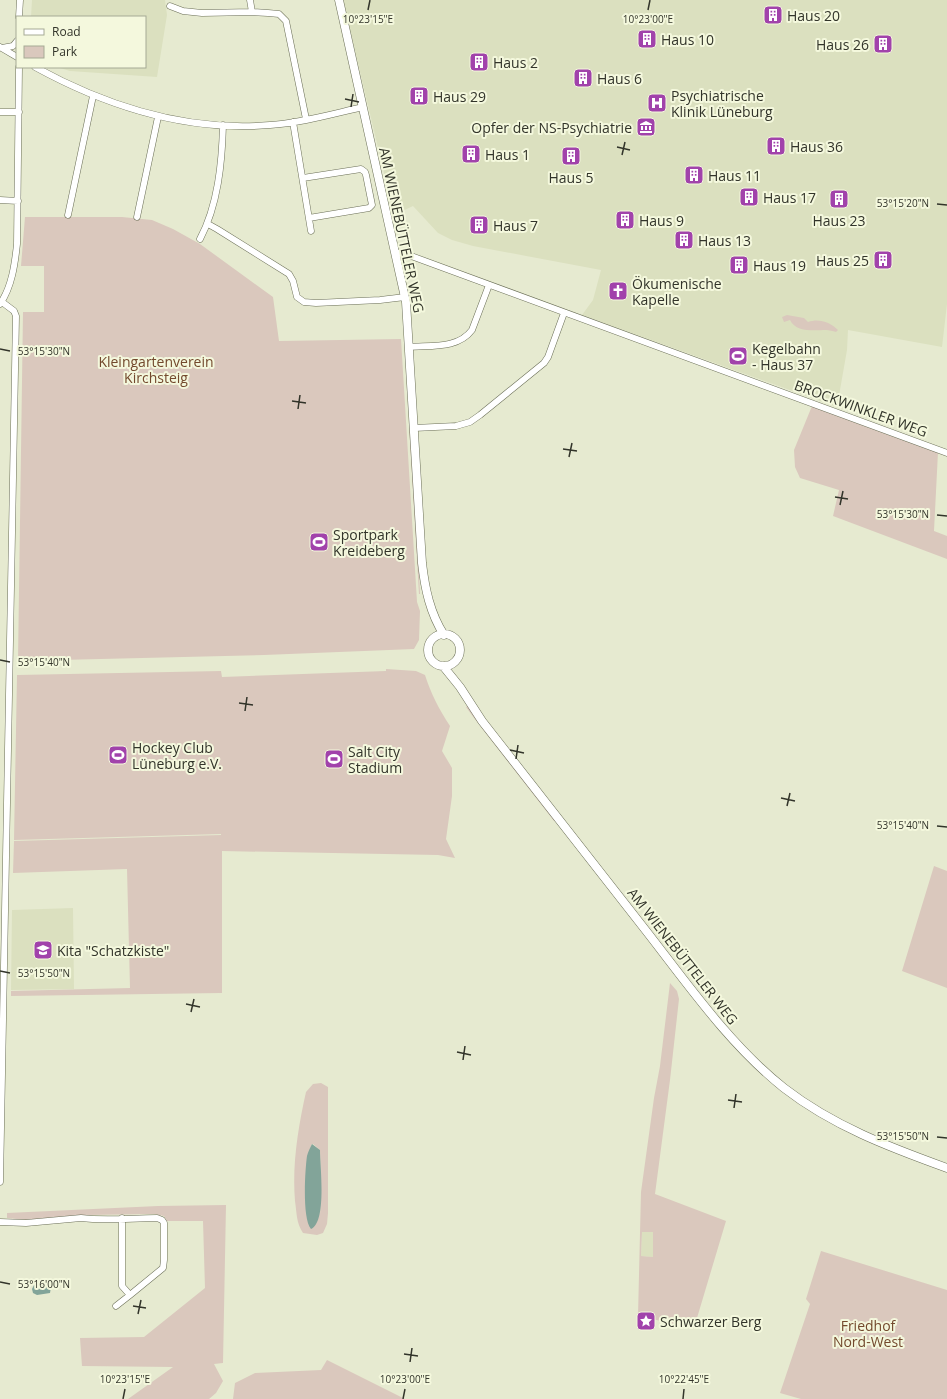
<svg xmlns="http://www.w3.org/2000/svg" width="947" height="1399" font-family="'Open Sans',sans-serif">
	<style>
		.built { fill: #dbe0bf }
		.green { fill: #dac8bd; fill-rule: evenodd }
		.water { fill: #82a499 }
		.lines { fill: none; stroke-linecap: round; stroke-linejoin: round }
		.minor-casing { stroke: #6b6f57; stroke-width: 7 }
		.tertiary-casing { stroke: #6b6f57; stroke-width: 9 }
		.minor { stroke: #fff; stroke-width: 6 }
		.tertiary { stroke: #fff; stroke-width: 8 }
		.ticks { fill: none; stroke: #32342a; stroke-width: 1.5 }
		.labels { text-anchor: middle; dominant-baseline: central; stroke-width: 4; stroke-linejoin: round; paint-order: stroke }
		.poi-label { font-size: 14px; fill: #32342a; stroke: #f4f8dd; text-anchor: start }
		.street-label { font-size: 14px; fill: #32342a; stroke: #f4f8dd }
		.park-label { font-size: 14px; fill: #73492d; stroke: #f4f8dd }
		.ticks-label { font-size: 10px; text-anchor: middle; fill: #32342a; stroke: #f4f8dd; stroke-width: 4; stroke-linejoin: round; paint-order: stroke }
	</style>
	<rect width="100%" height="100%" fill="#e6ead0"/>
	<path class="built" d="M32,0h133l2,15 -10,62 -87,-6 -13,-4h88v-50h-114z
		M343,0h604v304l-5,43 -94,-17 -1,20 -10,57 -255,-92 11,-15 8,-30 -128,-24 -21,-6 -14,-7 -25,-27 -19,9z
		M73,908l1,81 -63,1 1,-80z
		M642,1231l11,1v25l-12,-1z"/>
	<path class="green" d="M25,217h97l30,3 21,9 27,15 73,53 6,44 122,-2 16,263 3,9 -1,29 -5,9 -150,6 -246,6 5,-349h21v-46h-23z
		M787,315l17,3 4,4c11,-4 22,0 30,8l-2,2c-3,-1 -7,-2 -10,-2 -11,0 -30,3 -36,-10l-6,2 -2,-5z
		M812,406l126,46 -4,79 13,5v23l-114,-43 6,-26 -39,-12 -5,-11 -1,-17z
		M409,425h2l8,147 1,22h-1z
		M386,669l30,2 9,4c6,19 14,34 25,51l-8,25 10,17v28l-6,43 9,19 -17,-3 -216,-4v142l-211,3v-5l119,-3 -3,-119 -114,4 1,-32 207,-6v-1l-207,6 3,-165 204,-4 1,6 164,-6z
		M468,706l87,113 -1,2 -80,-103 -8,-11z
		M934,866l13,5v117l-45,-17z
		M670,983l7,8 2,8 -9,81 -15,114 71,27 -32,107 -56,-12 3,-124 13,-94 6,-32zM642,1232h11v25l-12,-1z
		M321,1083l7,4v126l-1,11 -4,9 -6,2 -14,-2c-7,-11 -6,-19 -8,-32 -3,-36 3,-73 11,-109l7,-8zM312,1144h1l7,6 1,34 -1,31 -10,-66z
		M226,1205l-3,158 -9,1 9,17 -7,12 -7,6h-81l45,-32 -91,-1 -2,-28 64,-1 61,-49 -2,-67h-36l-3,-5 -10,-2 -69,1 -59,5 -19,-2v-5l151,-7z
		M821,1251l126,39v109h-146l-21,-6 30,-89 -4,-5z
		M327,1360l78,39h-172l2,-16 20,-10 66,-3z"/>
	<path class="water" d="M312,1144l8,6c0,16 7,72 -9,79 -9,-10 -6,-59 -4,-73 1,-4 3,-8 5,-12z
		M38,1283l11,1 2,3 -1,6 -13,2 -4,-2 -1,-4 2,-4z"/>
	<g class="lines">
		<defs>
			<path id="minor" d="M250,0l2,12
				M170,6l13,5 19,2 50,-1 16,1 11,1 7,7 20,98
				M19,17l1,-17
				M0,47l17,10
				M2,48l11,-2 4,-5
				M35,67c73,40 152,65 235,58 31,-2 62,-11 93,-18
				M0,112h19
				M293,122l18,109
				M303,178l58,-9 4,3 1,3 6,30 -3,3 -60,10
				M0,200l18,1
				M68,215l25,-119
				M137,217l21,-100
				M208,224l9,5 72,45 4,7 4,16 7,5 12,1 64,-3 25,-3
				M200,239c18,-34 22,-76 23,-114
				M395,253h8l544,200
				M0,304c12,-17 15,-41 17,-60l2,-177
				M409,347c22,-2 49,2 63,-17l17,-45
				M414,428l42,-2 14,-4 10,-7 64,-52 4,-6 16,-44
				M0,1182l16,-866 -2,-5 -12,-9
				M0,1222l26,1 55,-5c25,3 51,0 76,0l5,2 2,3v37l-1,8 -33,27 -8,-9v-68
				M116,1306l14,-11"/>
			<path id="tertiary" d="M339,0l67,302 16,261c3,26 8,50 22,72
				M428 650a16 16 0 1 1 32 0a16 16 0 1 1-32 0Z
				M443,666l17,21 22,34c55,70 110,140 165,211 42,54 83,113 137,156 49,38 105,59 163,80"/>
		</defs>
		<use href="#minor" class="minor-casing"/>
		<use href="#tertiary" class="tertiary-casing"/>
		<use href="#minor" class="minor"/>
		<use href="#tertiary" class="tertiary"/>
	</g>
	<path class="ticks" d="M368,10l2,-10M648,10l2,-10M345,99l14,3M351,107l2,-13M617,147l13,3M622,155l3,-13M937,204l10,1M0,349l10,2M292,401l14,2M298,409l2,-14M563,449l14,2M569,457l3,-14M835,497l13,2M840,505l3,-14M937,515l10,1M0,660l10,2M239,703l14,2M245,711l2,-14M510,750l14,3M516,759l2,-14M781,798l14,3M787,806l3,-13M937,826l10,1M0,971l10,2M186,1004l14,3M191,1012l3,-13M457,1052l14,3M463,1060l2,-14M728,1100l14,2M734,1108l2,-14M937,1137l10,1M0,1282l10,2M133,1306l13,2M138,1314l3,-14M404,1354l14,2M410,1362l2,-14M123,1399l2,-10M403,1399l2,-10M683,1399l1,-10"/>
	<defs>
		<symbol id="building-square" viewBox="-11 -11 22 22"><rect x="-9" y="-9" width="18" height="18" rx="4" fill="#a142ab" stroke="#f4f8dd"/><path d="M-4-6H4V6H1V3H-1V6H-4ZM-2.5-4.3h1.7v1.8h-1.7ZM.8-4.3h1.7v1.8H.8ZM-2.5-1h1.7V.8h-1.7ZM.8-1h1.7V.8H.8Z" fill="#fff"/></symbol>
		<symbol id="hospital-square" viewBox="-11 -11 22 22"><rect x="-9" y="-9" width="18" height="18" rx="4" fill="#a142ab" stroke="#f4f8dd"/><path d="M-5-5h3v3.5h4V-5h3V5h-3V1.5h-4V5h-3Z" fill="#fff"/></symbol>
		<symbol id="museum-square" viewBox="-11 -11 22 22"><rect x="-9" y="-9" width="18" height="18" rx="4" fill="#a142ab" stroke="#f4f8dd"/><path d="M0-6L6-3V-2H-6V-3ZM-5-1h2V3h-2ZM-1-1h2V3h-2ZM3-1h2V3H3ZM-6 4H6V6H-6Z" fill="#fff"/></symbol>
		<symbol id="church-square" viewBox="-11 -11 22 22"><rect x="-9" y="-9" width="18" height="18" rx="4" fill="#a142ab" stroke="#f4f8dd"/><path d="M-1.2-6h2.4v3.5h3.3v2.4h-3.3V6h-2.4V-.1h-3.3v-2.4h3.3Z" fill="#fff"/></symbol>
		<symbol id="stadium-square" viewBox="-11 -11 22 22"><rect x="-9" y="-9" width="18" height="18" rx="4" fill="#a142ab" stroke="#f4f8dd"/><path d="M0-5a6.5 5 0 1 0 0 10a6.5 5 0 1 0 0-10ZM-3.5-1.8h7v3.6h-7Z" fill="#fff"/></symbol>
		<symbol id="school-square" viewBox="-11 -11 22 22"><rect x="-9" y="-9" width="18" height="18" rx="4" fill="#a142ab" stroke="#f4f8dd"/><path d="M0-5L7-2L0 1L-7-2ZM-4 1L0 2.5L4 1V4Q0 6-4 4Z" fill="#fff"/></symbol>
		<symbol id="sight-square" viewBox="-11 -11 22 22"><rect x="-9" y="-9" width="18" height="18" rx="4" fill="#a142ab" stroke="#f4f8dd"/><path d="M0-6L1.8-2.2L6-1.7L2.9 1.2L3.7 5.4L0 3.3L-3.7 5.4L-2.9 1.2L-6-1.7L-1.8-2.2Z" fill="#fff"/></symbol>
	</defs>
	<g fill-rule="evenodd">
		<use href="#building-square" x="762" y="4" width="22" height="22"/>
		<use href="#building-square" x="636" y="28" width="22" height="22"/>
		<use href="#building-square" x="872" y="33" width="22" height="22"/>
		<use href="#building-square" x="468" y="51" width="22" height="22"/>
		<use href="#building-square" x="572" y="67" width="22" height="22"/>
		<use href="#building-square" x="408" y="85" width="22" height="22"/>
		<use href="#hospital-square" x="646" y="92" width="22" height="22"/>
		<use href="#museum-square" x="635" y="116" width="22" height="22"/>
		<use href="#building-square" x="765" y="135" width="22" height="22"/>
		<use href="#building-square" x="460" y="143" width="22" height="22"/>
		<use href="#building-square" x="560" y="145" width="22" height="22"/>
		<use href="#building-square" x="683" y="164" width="22" height="22"/>
		<use href="#building-square" x="738" y="186" width="22" height="22"/>
		<use href="#building-square" x="828" y="188" width="22" height="22"/>
		<use href="#building-square" x="614" y="209" width="22" height="22"/>
		<use href="#building-square" x="468" y="214" width="22" height="22"/>
		<use href="#building-square" x="673" y="229" width="22" height="22"/>
		<use href="#building-square" x="872" y="249" width="22" height="22"/>
		<use href="#building-square" x="728" y="254" width="22" height="22"/>
		<use href="#church-square" x="607" y="280" width="22" height="22"/>
		<use href="#stadium-square" x="727" y="345" width="22" height="22"/>
		<use href="#stadium-square" x="308" y="531" width="22" height="22"/>
		<use href="#stadium-square" x="107" y="744" width="22" height="22"/>
		<use href="#stadium-square" x="323" y="748" width="22" height="22"/>
		<use href="#school-square" x="32" y="939" width="22" height="22"/>
		<use href="#sight-square" x="635" y="1310" width="22" height="22"/>
	</g>
	<g class="labels">
		<g class="poi-label">
			<text x="787" y="15">Haus 20</text>
			<text x="661" y="39">Haus 10</text>
			<text x="869" y="44" text-anchor="end">Haus 26</text>
			<text x="493" y="62">Haus 2</text>
			<text x="597" y="78">Haus 6</text>
			<text x="671" y="95">Psychiatrische<tspan x="671" dy="16">Klinik Lüneburg</tspan></text>
			<text x="433" y="96">Haus 29</text>
			<text x="632" y="127" text-anchor="end">Opfer der NS-Psychiatrie</text>
			<text x="790" y="146">Haus 36</text>
			<text x="485" y="154">Haus 1</text>
			<text x="708" y="175">Haus 11</text>
			<text x="571" y="177" text-anchor="middle">Haus 5</text>
			<text x="763" y="197">Haus 17</text>
			<text x="639" y="220">Haus 9</text>
			<text x="839" y="220" text-anchor="middle">Haus 23</text>
			<text x="493" y="225">Haus 7</text>
			<text x="698" y="240">Haus 13</text>
			<text x="869" y="260" text-anchor="end">Haus 25</text>
			<text x="753" y="265">Haus 19</text>
			<text x="632" y="283">Ökumenische<tspan x="632" dy="16">Kapelle</tspan></text>
			<text x="752" y="348">Kegelbahn<tspan x="752" dy="16">- Haus 37</tspan></text>
			<text x="333" y="534">Sportpark<tspan x="333" dy="16">Kreideberg</tspan></text>
			<text x="132" y="747">Hockey Club<tspan x="132" dy="16">Lüneburg e.V.</tspan></text>
			<text x="348" y="751">Salt City<tspan x="348" dy="16">Stadium</tspan></text>
			<text x="57" y="950">Kita "Schatzkiste"</text>
			<text x="660" y="1321">Schwarzer Berg</text>
		</g>
		<g class="street-label">
			<text transform="translate(402 230) rotate(78)">AM WIENEBÜTTELER WEG</text>
			<text transform="translate(861 408) rotate(20)">BROCKWINKLER WEG</text>
			<text transform="translate(683 956) rotate(52)">AM WIENEBÜTTELER WEG</text>
		</g>
		<g class="park-label">
			<text x="156" y="361">Kleingartenverein<tspan x="156" dy="16">Kirchsteig</tspan></text>
			<text x="868" y="1325">Friedhof<tspan x="868" dy="16">Nord-West</tspan></text>
		</g>
	</g>
	<g class="ticks-label">
		<text x="368" y="23">10°23'15"E</text>
		<text x="648" y="23">10°23'00"E</text>
		<text x="903" y="207">53°15'20"N</text>
		<text x="44" y="355">53°15'30"N</text>
		<text x="903" y="518">53°15'30"N</text>
		<text x="44" y="666">53°15'40"N</text>
		<text x="903" y="829">53°15'40"N</text>
		<text x="44" y="977">53°15'50"N</text>
		<text x="903" y="1140">53°15'50"N</text>
		<text x="44" y="1288">53°16'00"N</text>
		<text x="125" y="1383">10°23'15"E</text>
		<text x="405" y="1383">10°23'00"E</text>
		<text x="684" y="1383">10°22'45"E</text>
	</g>
	<rect x="16" y="16" width="130" height="52" fill="#f4f8dd" stroke="#a6aa95"/>
	<rect x="24" y="29" width="20" height="6" fill="#ffffff" stroke="#a6aa95"/>
	<text x="52" y="36" font-size="12" fill="#32342a">Road</text>
	<rect x="24" y="46" width="20" height="12" fill="#dac8bd" stroke="#a6aa95"/>
	<text x="52" y="56" font-size="12" fill="#32342a">Park</text>
</svg>
